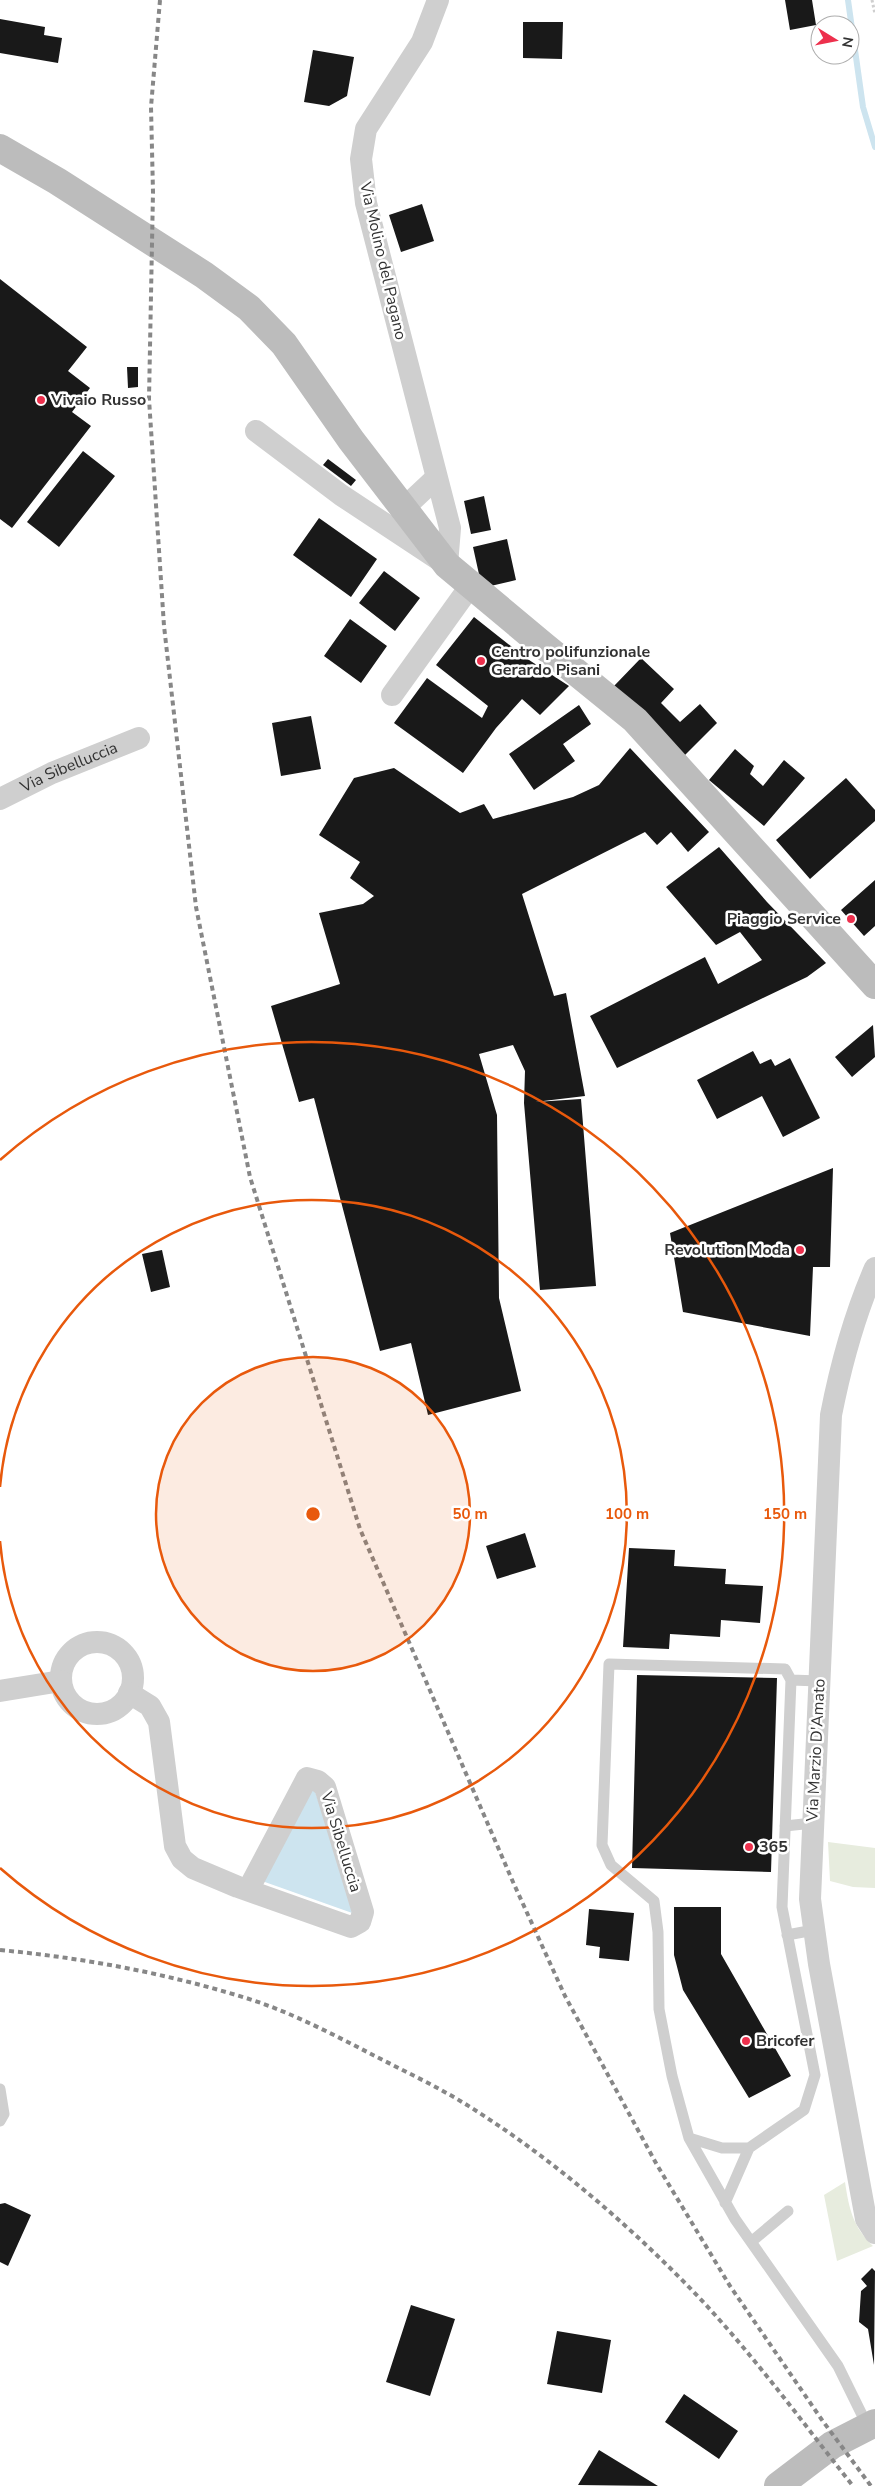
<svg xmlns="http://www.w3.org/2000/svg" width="875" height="2486" font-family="'Nunito Sans',sans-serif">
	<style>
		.green { fill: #e7ecde }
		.water { fill: #cde4ef }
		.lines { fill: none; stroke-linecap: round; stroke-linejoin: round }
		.stream { stroke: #cde4ef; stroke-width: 6 }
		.building { fill: #191919 }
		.path { stroke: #cfcfcf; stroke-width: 3; stroke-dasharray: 2.5 2.5; stroke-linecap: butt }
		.lane { stroke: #cfcfcf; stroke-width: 11 }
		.street { stroke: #cfcfcf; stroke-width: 22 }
		.secondary { stroke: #bcbcbc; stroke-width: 28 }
		.rail { stroke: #878787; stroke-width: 4; stroke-dasharray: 5 4; stroke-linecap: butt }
		.ring { fill: none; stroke: #e8590c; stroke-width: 2.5 }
		.poi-dot { fill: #ed304d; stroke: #fff; stroke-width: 2 }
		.labels { text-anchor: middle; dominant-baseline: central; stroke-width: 5; stroke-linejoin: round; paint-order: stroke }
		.street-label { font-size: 16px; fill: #323232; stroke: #fff }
		.poi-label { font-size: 16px; font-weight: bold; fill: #323232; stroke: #fff; text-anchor: start }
		.centre { fill: #e8590c; stroke: #fff; stroke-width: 2.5 }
		.ring-label { font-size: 15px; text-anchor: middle; font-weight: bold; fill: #e8590c; stroke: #fff; stroke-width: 5; stroke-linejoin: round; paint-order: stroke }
	</style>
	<rect width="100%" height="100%" fill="#fff"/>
	<path class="green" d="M828,1842l47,6v40l-22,-1 -23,-6z
		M845,2182c4,27 8,45 28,64l-36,15 -13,-66z"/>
	<path class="water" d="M313,1785l42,129 -93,-33z"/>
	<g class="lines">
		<path class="stream" d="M848,0l15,107 12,40"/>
	</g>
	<path class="building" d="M785,0h27l4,25 -26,5z
		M0,19l45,8 -1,8 18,3 -4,25 -58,-10z
		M523,22h40l-1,37 -39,-1z
		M313,50l41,7 -7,39 -18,10 -25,-4z
		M422,204l12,37 -33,11 -12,-37z
		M0,279l87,68 -19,24 22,17 -18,24 19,14 -79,102 -12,-9z
		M127,367h11v20l-10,1z
		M83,451l32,25 -56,71 -32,-25z
		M328,459l28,21 -5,6 -28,-21z
		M484,496l7,34 -20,4 -7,-33z
		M319,518l58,41 -26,38 -58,-42z
		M507,539l9,41 -34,8 -9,-41z
		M384,571l36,27 -25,33 -36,-28z
		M474,617l52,41 43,28 -29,29 -18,-16 -26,29 -33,45 -69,-50 33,-45 55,40 6,-12 -52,-41z
		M350,619l37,27 -26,37 -37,-27z
		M641,658l33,31 -13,14 19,19 20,-18 17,19 -33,33 -70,-70z
		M579,705l12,19 -28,20 12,17 -41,29 -25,-36z
		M311,716l10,53 -40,7 -9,-53z
		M630,748l79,84 -21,20 -17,-20 -14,13 -12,-13 -123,62 32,102 12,-3 19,103 -50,6 46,-3 15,187 -56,4 -16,-187 1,-32 -12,-26 -34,9 18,61 2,183 22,93 -93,24 -17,-72 -31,8 -66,-253 -15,4 -28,-96 69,-22 -21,-71 44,-9 11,-8 -24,-18 10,-16 -41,-27 35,-57 40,-10 66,45 24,-9 9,15 80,-22 26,-12z
		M735,749l19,17 -4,8 13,12 21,-26 21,18 -41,48 -55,-46z
		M846,778l29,32v11l-65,58 -34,-39z
		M719,847l48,55 59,61 -19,14 -190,91 -27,-52 115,-59 13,27 44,-24 -22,-28 -24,13 -50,-58z
		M875,880v46l-11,10 -23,-26z
		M873,1025l2,32 -23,20 -17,-20z
		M753,1051l7,13 11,-5 4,7 15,-8 30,60 -37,19 -21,-41 -45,23 -20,-39z
		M833,1168l-3,99h-17l-3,69 -127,-24 -13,-79z
		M162,1250l8,37 -19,5 -9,-38z
		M525,1533l11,34 -39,12 -11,-33z
		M629,1548l46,2 -1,16 52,3 -1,15 38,2 -3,37 -39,-3 -1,17 -50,-3 -1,15 -46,-2z
		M637,1675l140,3 -6,194 -139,-4z
		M674,1907h47v47l70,122 -42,22 -66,-108 -9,-35z
		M589,1909l45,4 -5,48 -30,-3 1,-11 -14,-2z
		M5,2203l26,12 -23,51 -8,-4v-58z
		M872,2268l3,3 -1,94 -6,-36 -9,-7 2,-31 6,-5 -6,-7z
		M411,2305l44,14 -25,77 -44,-14z
		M557,2331l54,9 -9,53 -55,-9z
		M684,2394l54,37 -19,28 -54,-37z
		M599,2450l59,36 -80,-1z"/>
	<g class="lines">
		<path class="path" d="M872,0l3,14"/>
		<path class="lane" d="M791,1680l28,1
			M785,1826l28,-3
			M787,1935l27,-5
			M0,2089l4,25 -4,7
			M689,2138l33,10h27
			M725,2203l24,-55 55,-38 11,-35 -33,-168 9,-227 -6,-11 -176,-5 -7,181 9,20 43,36 4,31 1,77 13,67 17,62 46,81 103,147 30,61
			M751,2242l37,-31"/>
		<g class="street">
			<path d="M256,431l85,64 106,70 3,-37 -84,-325 -5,-44 5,-30 56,-87 16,-42"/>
			<path d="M404,508l32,-30"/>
			<path d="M392,695l79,-110"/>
			<path id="s1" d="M0,799l52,-26 87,-35"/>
			<path d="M875,1268c-21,48 -34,96 -44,147l-21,484 9,65 47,255 9,14"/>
			<circle cx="97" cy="1678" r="36"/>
			<path d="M0,1691l61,-10"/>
			<path d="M129,1693l21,13 9,16 16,124 7,13 11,9 45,19 113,40 9,-5 3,-10 -38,-125 -7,-6 -11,-3 -59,112"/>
		</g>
		<path class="secondary" d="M0,148l57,33 147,94 45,33 35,36 67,96 96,125 97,81 91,74 240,265
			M778,2486l54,-41 43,-22"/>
		<path class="rail" d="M160,0l-9,107 2,85 -4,207 15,227 32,281 54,270 110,352 153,353 52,114 92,169 73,121 92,134 49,66
			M0,1950c84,8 165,23 246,48 45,14 88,37 129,58 31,16 63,31 92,49 80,50 153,112 219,179 61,62 113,134 167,202"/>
	</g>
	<circle cx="313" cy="1514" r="157" fill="#e8590c" fill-opacity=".12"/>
	<g class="ring">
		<circle cx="313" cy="1514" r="157"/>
		<path d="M0 1487A314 314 0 1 1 0 1541"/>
		<path d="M0 1160A472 472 0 1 1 0 1868"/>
	</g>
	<g class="poi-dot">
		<circle cx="41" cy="400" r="5"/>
		<circle cx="481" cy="661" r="5"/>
		<circle cx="851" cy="919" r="5"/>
		<circle cx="800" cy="1250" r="5"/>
		<circle cx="749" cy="1847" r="5"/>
		<circle cx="746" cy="2041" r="5"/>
	</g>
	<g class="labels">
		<g class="street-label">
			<text transform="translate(383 261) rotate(77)">Via Molino del Pagano</text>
			<text stroke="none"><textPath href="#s1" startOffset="76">Via Sibelluccia</textPath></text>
			<text transform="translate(816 1750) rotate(-87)">Via Marzio D'Amato</text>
			<text transform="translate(341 1842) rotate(73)">Via Sibelluccia</text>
		</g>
		<g class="poi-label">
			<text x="51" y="400">Vivaio Russo</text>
			<text x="491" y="652">Centro polifunzionale<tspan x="491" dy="18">Gerardo Pisani</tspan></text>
			<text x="841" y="919" text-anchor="end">Piaggio Service</text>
			<text x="790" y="1250" text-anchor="end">Revolution Moda</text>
			<text x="759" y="1847">365</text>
			<text x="756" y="2041">Bricofer</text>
		</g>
	</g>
	<circle cx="313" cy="1514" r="8" class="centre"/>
	<g class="ring-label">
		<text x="470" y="1519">50 m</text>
		<text x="627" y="1519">100 m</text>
		<text x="785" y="1519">150 m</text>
	</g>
	<g transform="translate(835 40) rotate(100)"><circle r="24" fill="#ffffff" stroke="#adadad"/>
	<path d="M0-4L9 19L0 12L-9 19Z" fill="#ed304d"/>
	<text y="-8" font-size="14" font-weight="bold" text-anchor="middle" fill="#323232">N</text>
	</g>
</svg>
